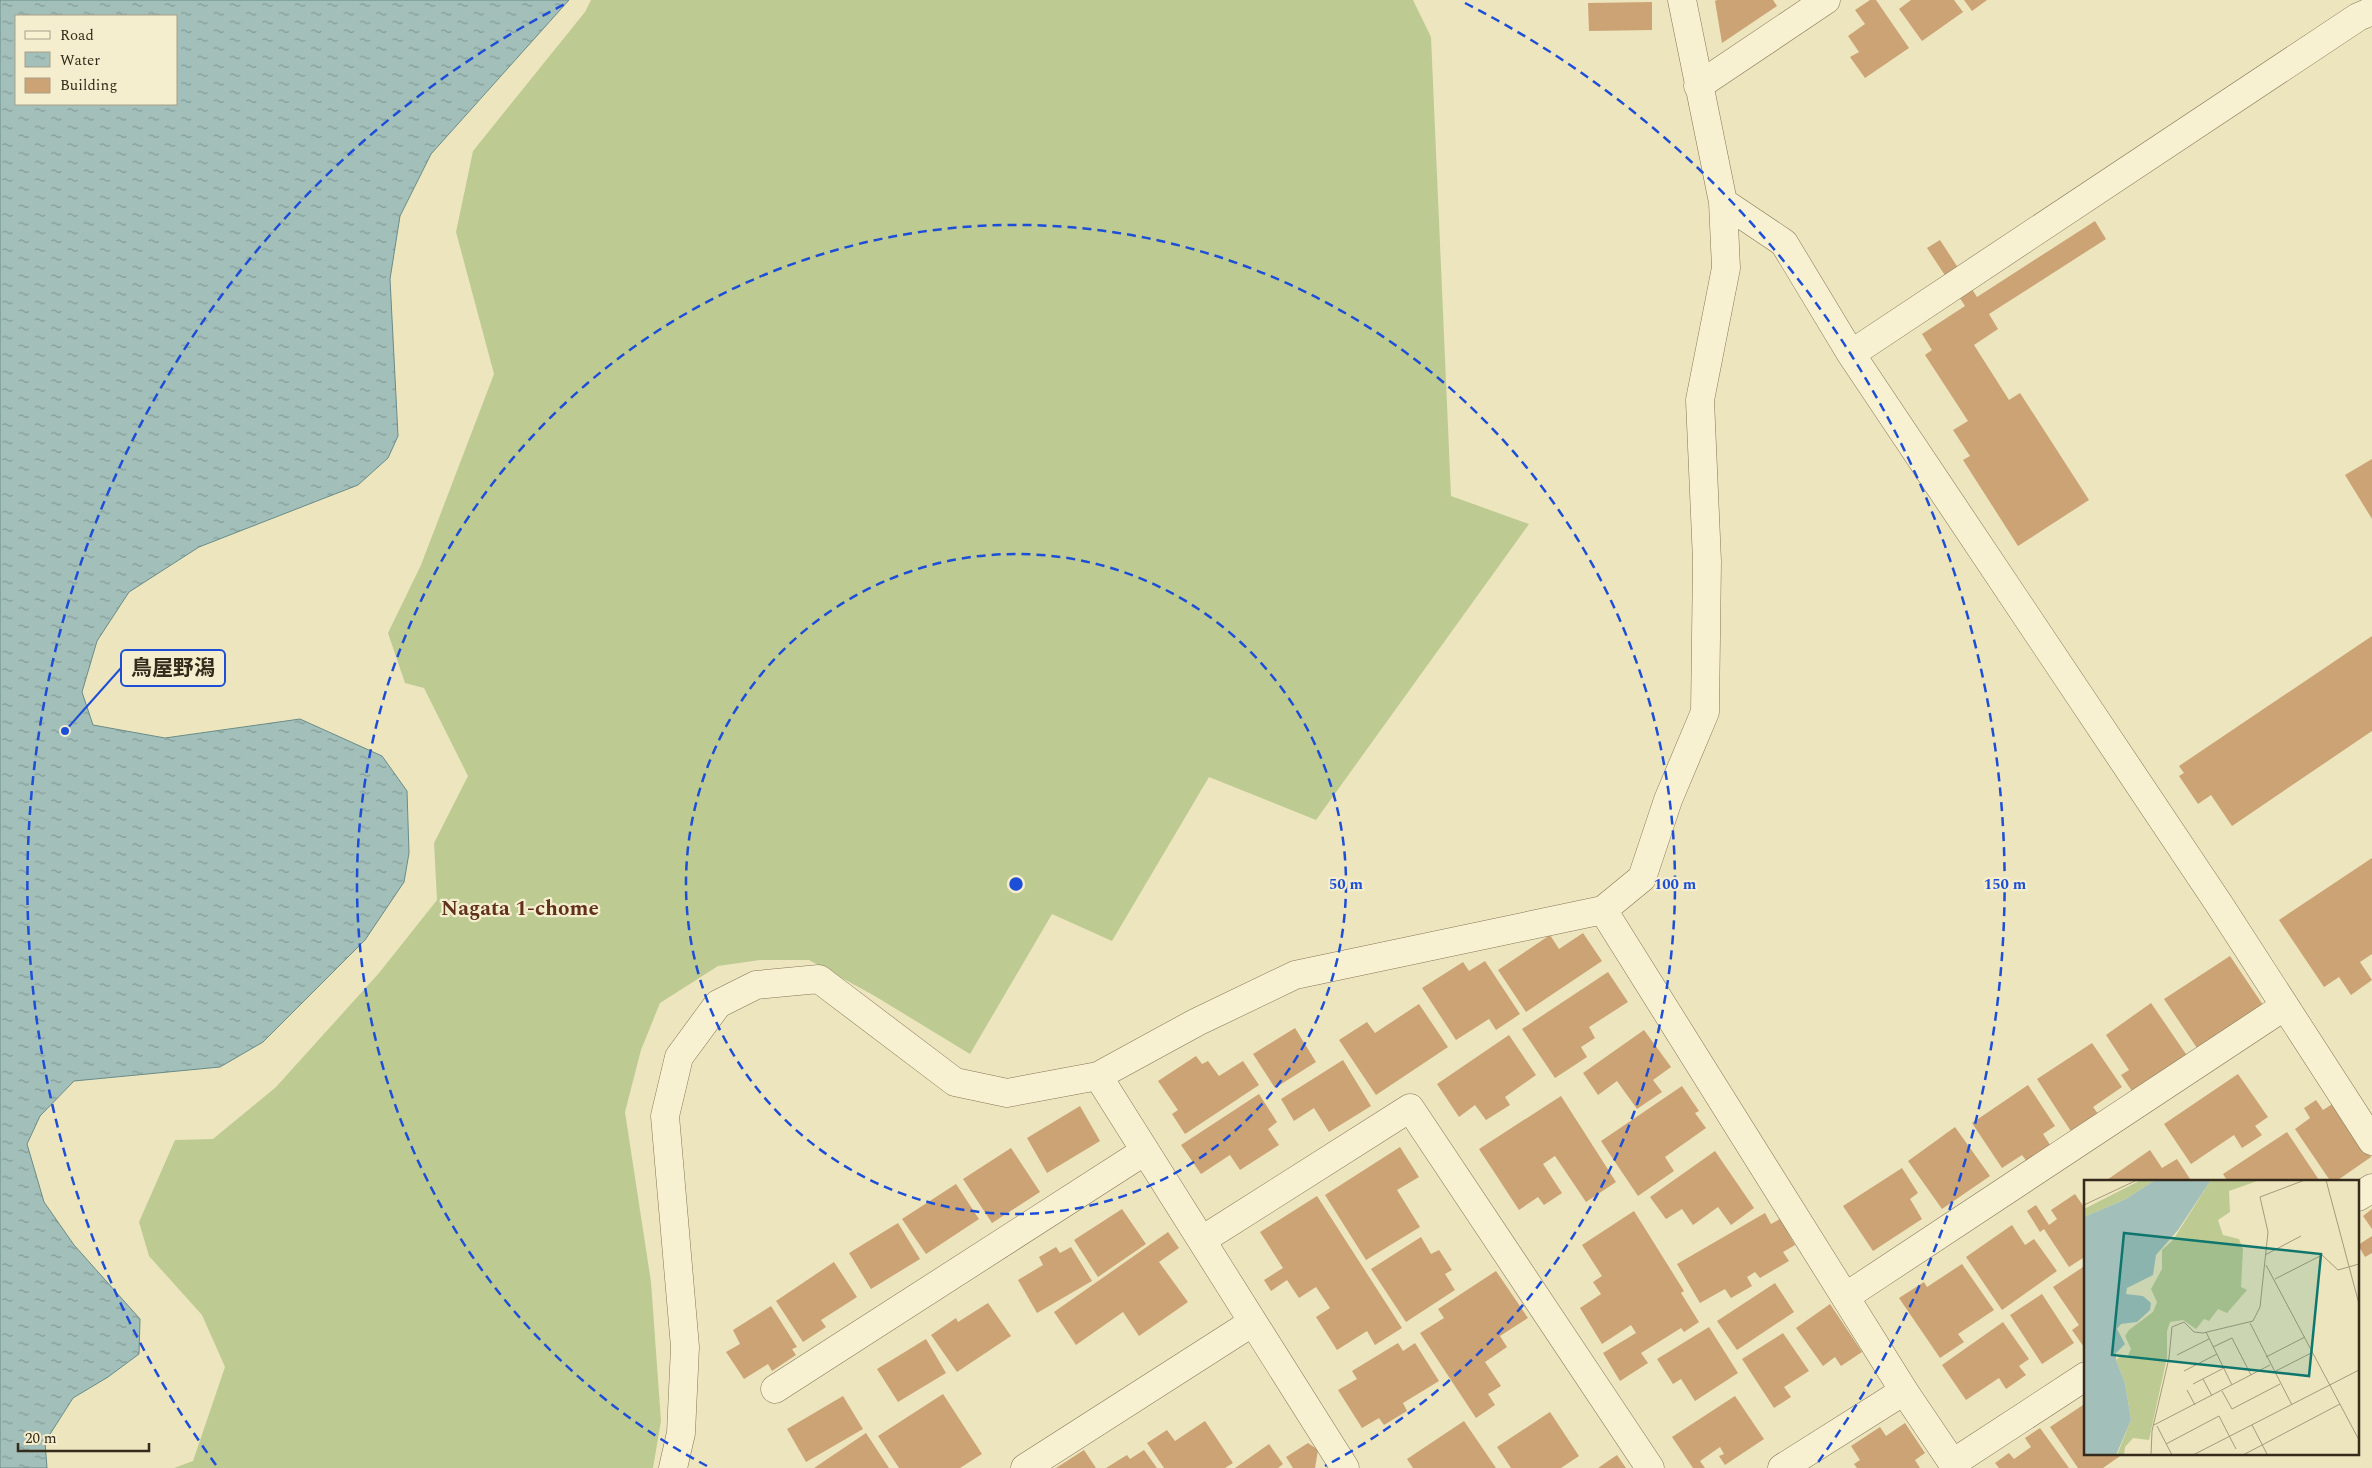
<svg xmlns="http://www.w3.org/2000/svg" width="2372" height="1468" font-family="Spectral,'Noto Sans JP',serif">
	<style>
		.grass { fill: #bdcb93 }
		.water { fill: url(#water-ripples); stroke: #698c88; fill-rule: evenodd }
		.building { fill: #cba374 }
		.lines { fill: none; stroke-linecap: round; stroke-linejoin: round }
		.minor-casing { stroke: #857557; stroke-width: 29 }
		.minor { stroke: #f8f1d1; stroke-width: 28 }
		.ring { fill: none; stroke: #1d4ed8; stroke-width: 2.5; stroke-dasharray: 9 6 }
		.labels { text-anchor: middle; dominant-baseline: central; stroke-width: 4.5; stroke-linejoin: round; paint-order: stroke }
		.neighbourhood-label { font-size: 21px; font-weight: bold; fill: #61321b; stroke: #f5eece }
		.inset-road { fill: none; stroke: #a39b7d; stroke-width: 1 }
		.view { fill: #0f766e; fill-opacity: 0.15; stroke: #0f766e; stroke-width: 2.5 }
		.inset-edge { fill: none; stroke: #352b1c; stroke-width: 2.5 }
		.centre { fill: #1d4ed8; stroke: #f5eece; stroke-width: 2.5 }
		.ring-label { font-size: 15px; text-anchor: middle; font-weight: bold; fill: #1d4ed8; stroke: #f5eece; stroke-width: 4.5; stroke-linejoin: round; paint-order: stroke }
		.leader { fill: none; stroke: #1d4ed8; stroke-width: 2 }
		.callout-dot { fill: #1d4ed8; stroke: #f5eece; stroke-width: 2 }
		.callout { fill: #f5eece; stroke: #1d4ed8; stroke-width: 2 }
		.callout-label { font-size: 21px; text-anchor: middle; font-weight: bold; fill: #352b1c }
	</style>
	<defs>
		<pattern id="water-ripples" width="26" height="14" patternUnits="userSpaceOnUse" patternTransform="scale(1.25)"><rect width="26" height="14" fill="#a2bfba"/><path d="M2 4q2-2 4 0t4 0M15 11q2-2 4 0t4 0" fill="none" stroke="#859b96"/></pattern>
	</defs>
	<rect width="100%" height="100%" fill="#ede5be"/>
	<path class="grass" d="M591,0h822l18,37 20,459 78,28 -213,296 -107,-43 -97,164 -60,-27 -82,140 -97,-59 -64,-35h-49l-42,6 -58,37 -19,47 -16,62 26,170 10,139 -8,47h-479l19,-7 32,-94 -23,-52 -53,-59 -10,-34 36,-82 38,-1 63,-52 103,-114 58,-73 -3,-57 34,-67 -44,-88 -19,-5 -17,-50 33,-68 73,-191 -38,-142 17,-81 112,-139z"/>
	<path class="water" d="M0,0h569l-138,154 -31,62 -10,63 8,157 -10,22 -30,27 -159,62 -70,45 -32,49 -15,51 11,33 72,13 135,-19 82,37 25,35 2,62 -5,29 -39,58 -102,102 -43,25 -146,14 -34,35 -13,28 17,58 30,43 66,74 -1,35 -31,23 -35,21 -28,44 2,26h-47zM16,16h160v88h-160z"/>
	<path class="building" d="M1717,0h56l4,6 -55,37 -7,-42z
		M1870,0h6l33,48 -44,30 -15,-21 9,-5 -11,-16 17,-12 -10,-14z
		M1911,0h43l9,12 -41,29 -23,-32z
		M1964,0h23l-15,11z
		M1652,2v28l-63,1 -1,-28z
		M2095,221l11,18 -117,75 9,15 -24,16 35,55 11,-7 69,107 -71,46 -55,-86 7,-4 -17,-26 15,-9 -43,-66 7,-5 -10,-16 43,-28 -38,-58 13,-8 37,57z
		M2372,459v60l-27,-44z
		M2372,636v95l-140,95 -21,-31 -13,9 -19,-28 5,-3 -5,-7z
		M2372,858v96l-12,8 12,18 -21,15 -12,-18 -15,10 -45,-67z
		M1583,933l19,28 -76,51 -28,-42 52,-35 9,14z
		M2230,956l35,52 -66,43 -35,-52z
		M1485,961l35,53 -24,16 -7,-11 -33,21 -34,-52 41,-26 6,9z
		M1608,972l20,30 -39,25 6,11 -14,9 6,10 -32,21 -33,-49z
		M2151,1003l37,54 -54,37 -13,-19 8,-5 -23,-35z
		M1419,1004l29,43 -72,48 -37,-55 28,-18 8,11z
		M1295,1028l21,34 -41,26 -22,-34z
		M1644,1030l27,37 -18,13 9,12 -25,17 -20,-28 -19,14 -15,-22z
		M1509,1035l27,40 -31,22 5,8 -24,15 -11,-15 -16,12 -22,-33z
		M2092,1043l30,44 -29,20 8,11 -27,18 -37,-57z
		M1196,1056l6,8 6,-3 11,15 24,-15 16,24 -74,49 -13,-20 6,-4 -20,-29z
		M1343,1060l28,46 -42,26 -15,-24 -20,13 -13,-22z
		M2238,1074l30,43 -13,9 7,9 -20,13 -8,-13 -43,29 -27,-40z
		M2028,1085l27,41 -12,8 9,14 -24,15 -6,-8 -20,13 -30,-45z
		M1682,1086l17,25 -4,2 11,15 -41,29 9,14 -36,25 -37,-55z
		M1259,1094l18,28 -9,7 11,16 -39,25 -10,-15 -29,19 -20,-29z
		M1561,1096l55,86 -30,20 -31,-46 -12,8 19,29 -18,12 -6,-8 -19,13 -40,-61z
		M2316,1100l7,10 11,-7 37,54 -36,25h-4l-36,-53 15,-11 -6,-10z
		M1080,1106l20,35 -53,32 -20,-35z
		M1955,1127l35,49 -48,33 -34,-48z
		M2287,1132l32,48 -3,2h-88l-5,-8z
		M1400,1147l19,30 -22,13 23,37 -54,33 -41,-65z
		M1011,1148l29,44 -48,31 -29,-44z
		M2150,1150l12,18 15,-9 15,23h-88z
		M1715,1151l39,57 -23,17 -13,-18 -25,18 -11,-16 -16,10 -16,-22z
		M1902,1168l16,25 -8,6 12,20 -49,32 -30,-45z
		M956,1184l23,35 -53,35 -24,-35z
		M2075,1194l9,13 2,-2v51l-17,11 -25,-38 -4,3 -13,-21 9,-6 13,20 8,-6 -6,-9z
		M1317,1196l85,132 -27,17 -8,-14 -30,19 -21,-33 14,-9 -14,-21 -17,11 -12,-18 -16,11 -7,-11 19,-12 -23,-36z
		M1122,1209l24,35 -48,33 -24,-37z
		M2372,1209v20l-9,-13z
		M1634,1211l50,80 -3,2 18,29 -15,10 -3,-4 -40,25 7,10 -28,18 -17,-28 33,-20 -5,-8 -29,19 -22,-36 21,-14 -8,-12 9,-6 -20,-31z
		M1765,1213l6,11 9,-5 15,26 -12,7 6,9 -29,17 -5,-6 -8,5 5,9 -21,12 -6,-9 -25,14 -23,-39z
		M898,1223l22,36 -49,30 -22,-36z
		M2012,1225l13,20 9,-6 23,32 -55,39 -36,-53z
		M1168,1232l11,16 -20,14 29,40 -49,34 -16,-24 -47,33 -22,-33z
		M2372,1236v17l-7,4 -7,-12z
		M1421,1237l10,17 8,-4 13,20 -7,4 10,16 -49,32 -35,-53z
		M1056,1247l4,6 11,-6 21,34 -55,32 -19,-33 25,-15 -4,-8z
		M834,1262l23,35 -36,23 5,7 -23,15 -27,-41z
		M1962,1264l32,46 -36,24 6,8 -24,16 -41,-60 25,-16 3,5z
		M2086,1265v85l-14,-20 7,-5 -26,-38z
		M1496,1271l32,47 -28,18 7,11 -22,15 16,24 -13,8 7,11 -19,13 -56,-85 24,-15 -6,-9z
		M1775,1283l19,29 -57,38 -20,-29z
		M2042,1294l32,49 -32,21 -32,-49z
		M988,1303l23,33 -54,36 -26,-37 25,-17 2,4z
		M1830,1304l32,48 -21,14 -6,-9 -12,9 -27,-38z
		M771,1306l26,41 -5,2 4,6 -24,16 -4,-7 -24,15 -18,-27 14,-8 -7,-14z
		M2003,1322l26,37 -10,7 7,9 -20,14 -7,-11 -33,22 -24,-35z
		M1709,1327l29,46 -43,28 -14,-22 -8,5 -16,-25z
		M1783,1333l26,38 -25,16 7,10 -17,11 -32,-49z
		M926,1339l20,34 -48,29 -21,-33z
		M1398,1343l5,8 12,-8 24,38 -36,22 4,8 -23,14 -5,-7 -17,10 -24,-38 19,-11 -5,-8z
		M943,1394l39,60 -22,14h-61l-21,-32z
		M843,1396l20,33 -57,33 -19,-33z
		M1735,1396l29,43 -39,26 -6,-9 5,-2 -4,-7 -20,14 5,7h-12l-21,-31z
		M2086,1403v51h37l-20,14h-25l-28,-41z
		M1550,1412l29,44 -18,12h-50l-14,-21z
		M1205,1421l28,42 -8,5h-61l-17,-25 20,-13 8,11z
		M1464,1421l32,47h-83l-6,-9z
		M1905,1423l20,30 -10,7 5,8h-63l-3,-4 6,-4 -9,-14 29,-19 6,9z
		M2040,1428l29,40h-70l-4,-5 14,-10 5,6 17,-12 -6,-9z
		M866,1433l23,35h-75z
		M1308,1443l10,7 -3,18h-22l-7,-11z
		M1269,1444l14,20 -5,4h-43z
		M1084,1450l12,18h-40z
		M1144,1450l13,18h-51l21,-13 3,4z
		M1617,1455l9,13h-28z"/>
	<g class="lines">
		<defs>
			<path id="minor" d="M1698,86l128,-86
				M1723,202l61,41 67,111 368,550 153,237
				M1851,354l507,-337 14,-6
				M1603,910l301,481 52,77
				M1098,1076l247,392
				M2358,1197l14,-9
				M1202,1240l208,-132 240,360
				M1845,1297l440,-291
				M775,1389l370,-238
				M1953,1463l133,-87
				M673,1468l8,-35 4,-86 -20,-231 14,-59 39,-53 38,-19 63,-6 136,103 52,11 91,-17 99,-54 98,-47 308,-65 39,-32 26,-78 37,-88 2,-151 -7,-161 26,-132 -3,-66 -41,-202
				M1025,1468l228,-146
				M1782,1468l122,-77"/>
		</defs>
		<use href="#minor" class="minor-casing"/>
		<use href="#minor" class="minor"/>
	</g>
	<g class="ring">
		<circle cx="1016" cy="884" r="330"/>
		<path d="M707 1466A659 659 0 1 1 1325 1466"/>
		<path d="M216 1465A989 989 0 0 1 567 3M1465 3A989 989 0 0 1 1816 1465"/>
	</g>
	<g class="labels">
		<g class="neighbourhood-label">
			<text x="520" y="909">Nagata 1-chome</text>
		</g>
	</g>
	<g transform="translate(2084 1180)">
		<rect width="275" height="275" fill="#ede5be"/>
		<path d="M57,0h14l-29,19 -42,18v-8zM127,0h49l-31,11 1,21 -12,8 5,15 16,4 4,10 -2,38 6,3 -20,23 -9,-4 -9,12 -5,-2 -8,10 -13,-9 -13,2 -3,9v26l-18,83 -16,-2 -8,9 -1,8h-7l14,-35 -6,-37 -9,-23 4,-4h8l3,-7 -6,-13 4,-6 24,-18 4,-10 -6,-13 11,-20v-19l11,-10z" fill="#bdcb93"/>
		<path d="M71,0h56l-33,50 -22,25 -3,20 -26,13 -1,6 17,2 8,7 -1,7 -13,12 -16,2 -4,5 8,15 -9,9v7l9,23 6,37 -15,35h-32v-238l42,-18z" fill="#a2bfba"/>
		<path class="inset-road" d="M242,0l33,124M0,25l53,-25M181,75l36,-19M182,85l93,175M191,99l47,-24 16,15 21,-6M166,143l42,82M122,152l26,53M129,167l19,-9 19,37M93,175l32,-16M182,177l39,-20M100,191l33,-17M190,192l39,-20M119,199l9,17M109,204l31,-16M103,210l8,15M138,211l10,18 48,-25M70,245l116,-60M168,245l15,29M73,246l15,29M82,264l53,-28 17,33M67,275l1,-24 17,-73 3,-31 12,-5 10,10 9,1 50,-12 7,-14 8,-75 -8,-35 45,-17M109,275l166,-85M159,275l97,-51"/>
		<path class="view" d="M40,53l197,21 -12,122 -197,-21z"/>
		<rect width="275" height="275" class="inset-edge"/>
	</g>
	<circle cx="1016" cy="884" r="8" class="centre"/>
	<g class="ring-label">
		<text x="1346" y="889">50 m</text>
		<text x="1675" y="889">100 m</text>
		<text x="2005" y="889">150 m</text>
	</g>
	<path class="leader" d="M65 731L121 668"/>
	<circle class="callout-dot" cx="65" cy="731" r="5"/>
	<rect class="callout" x="121" y="650" width="104" height="36" rx="5"/>
	<g class="callout-label">
		<text x="173" y="675">鳥屋野潟</text>
	</g>
	<rect x="15" y="15" width="162" height="90" fill="#f5eece" stroke="#a8a087"/>
	<rect x="25" y="31" width="25" height="8" fill="#f8f1d1" stroke="#a8a087"/>
	<text x="60" y="40" font-size="15" fill="#352b1c">Road</text>
	<rect x="25" y="52" width="25" height="15" fill="url(#water-ripples)" stroke="#a8a087"/>
	<text x="60" y="65" font-size="15" fill="#352b1c">Water</text>
	<rect x="25" y="78" width="25" height="15" fill="#cba374" stroke="#a8a087"/>
	<text x="60" y="90" font-size="15" fill="#352b1c">Building</text>
	<path d="M18 1443v8h131v-8" fill="none" stroke="#352b1c" stroke-width="2.5"/>
	<text x="25" y="1443" font-size="15" fill="#352b1c" stroke="#f5eece" stroke-width="4" paint-order="stroke">20 m</text>
</svg>
